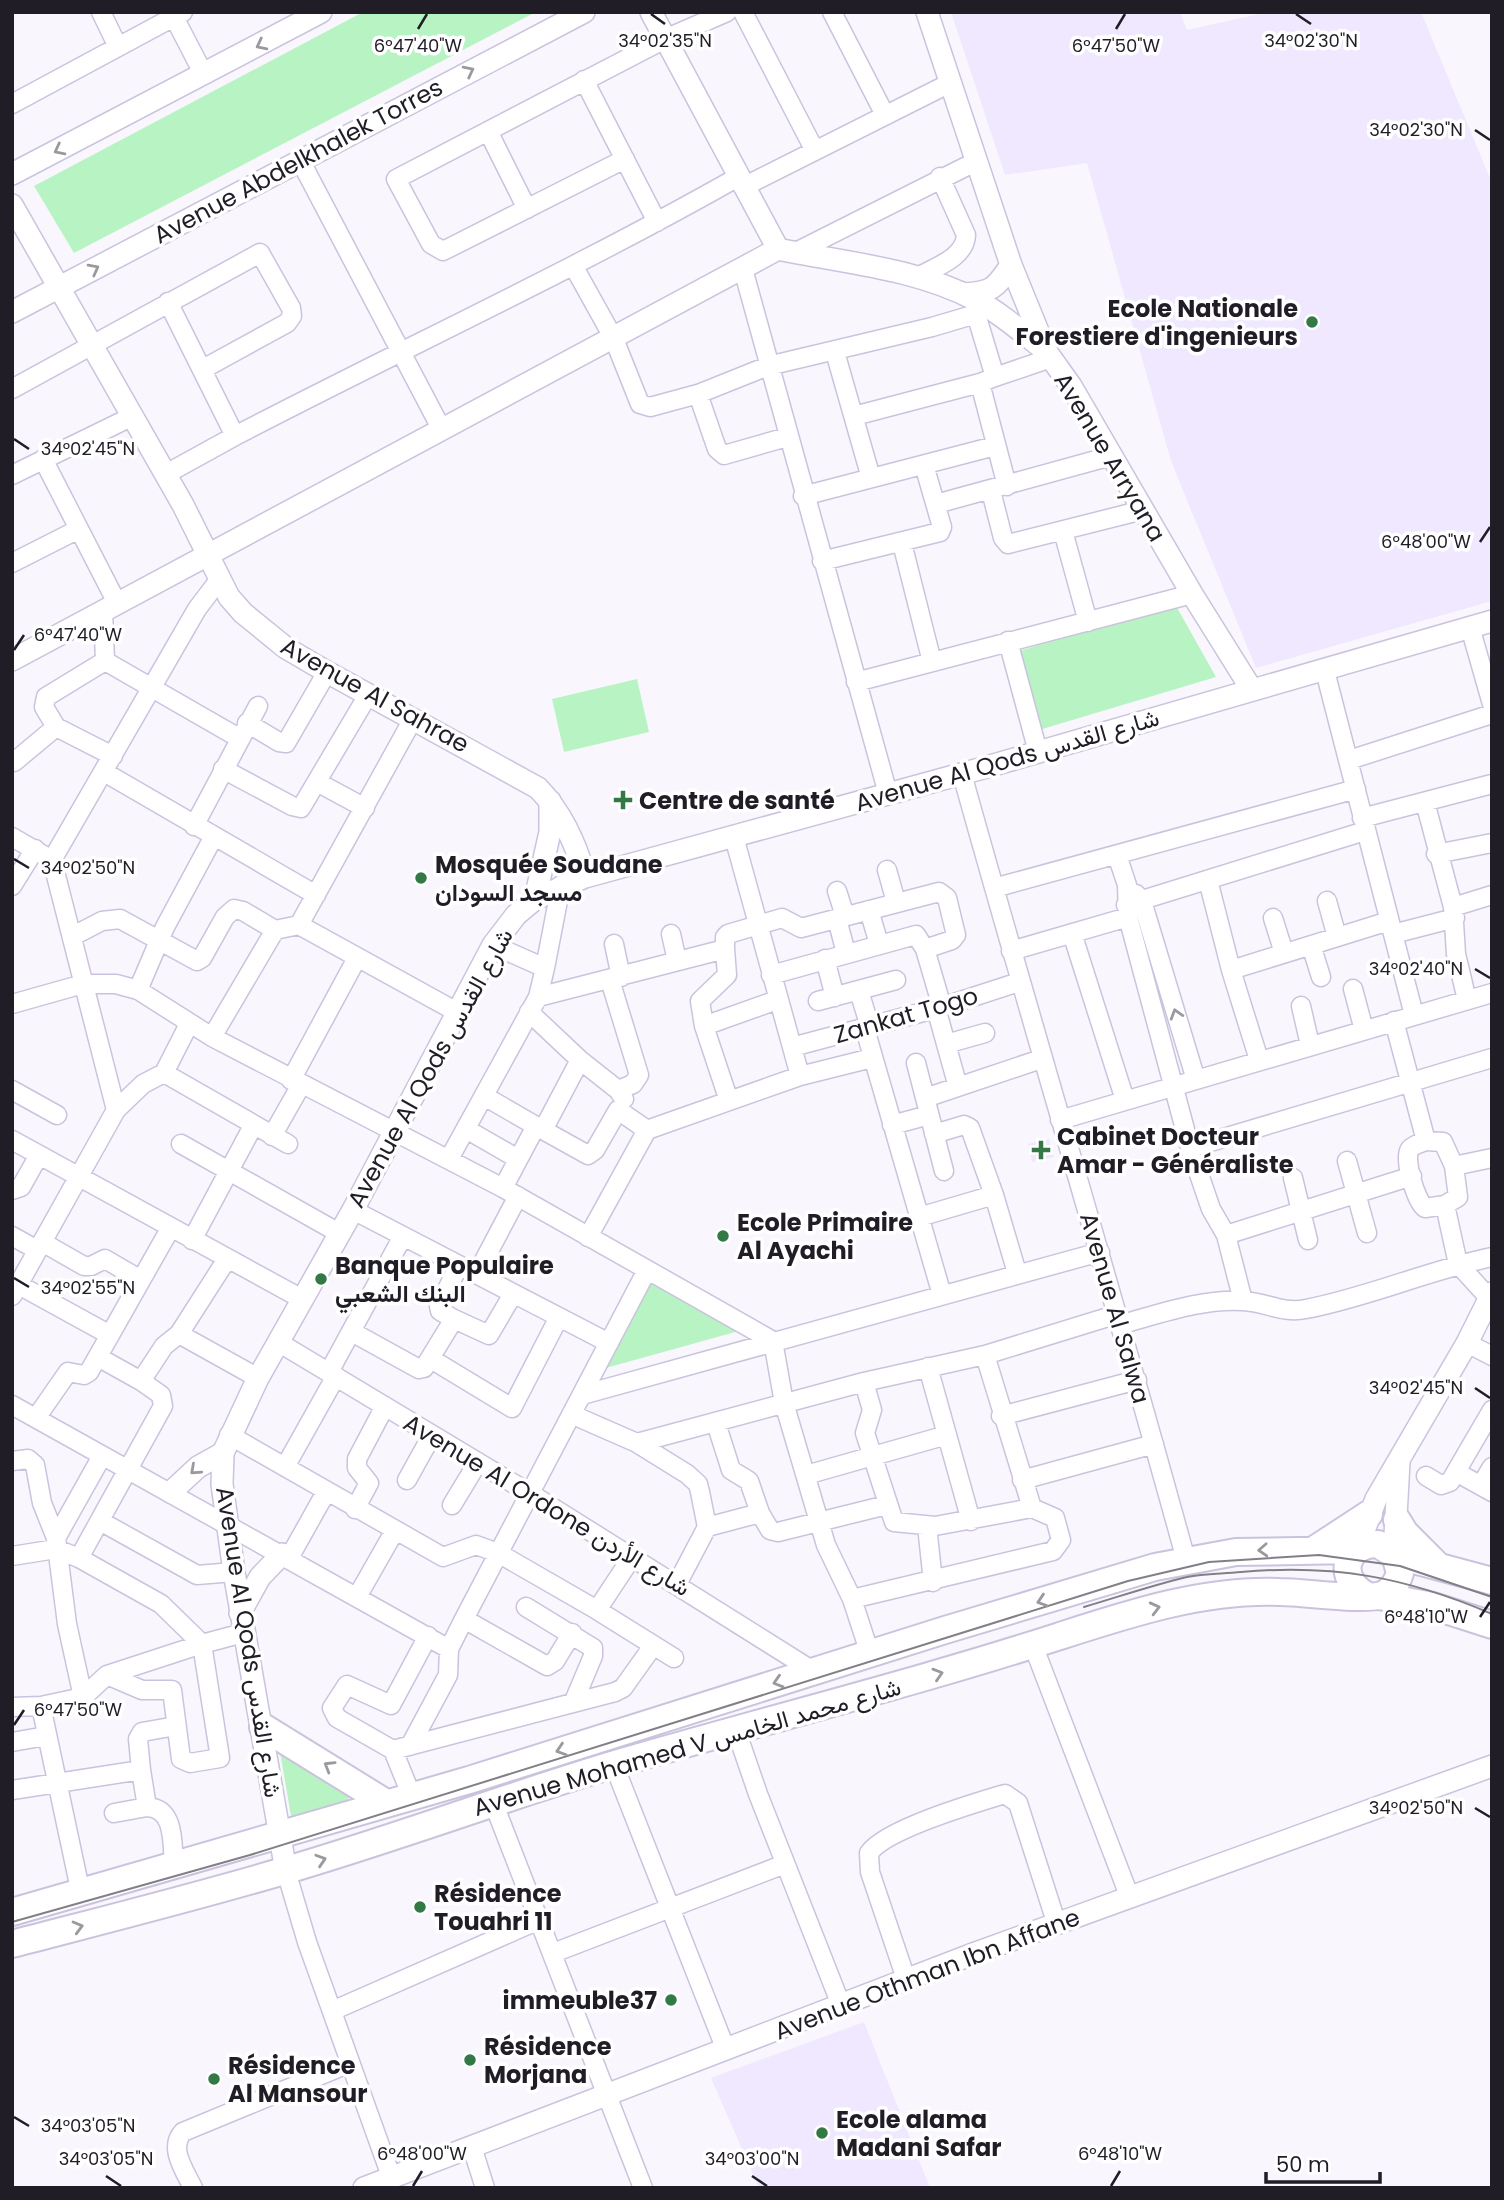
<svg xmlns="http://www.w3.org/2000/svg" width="1504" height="2200" font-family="Poppins,Vazirmatn,sans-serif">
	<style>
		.built { fill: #efe8fe }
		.green { fill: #b8f4c3 }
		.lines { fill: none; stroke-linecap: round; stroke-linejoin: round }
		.minor-casing { stroke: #cbc3de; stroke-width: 21 }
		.tertiary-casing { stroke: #cbc3de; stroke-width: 24 }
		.primary-casing { stroke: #cbc3de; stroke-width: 30 }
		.minor { stroke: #fff; stroke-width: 18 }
		.tertiary { stroke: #fff; stroke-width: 21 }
		.primary { stroke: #fff; stroke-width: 26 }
		.tram { stroke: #837f88; stroke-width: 2 }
		.oneway { stroke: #9b999e }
		.ticks { fill: none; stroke: #211d27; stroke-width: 2.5 }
		.poi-dot { fill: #327945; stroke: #fff; stroke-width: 2.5 }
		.labels { text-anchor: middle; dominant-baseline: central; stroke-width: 7; stroke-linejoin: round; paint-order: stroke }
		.street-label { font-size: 24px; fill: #211d27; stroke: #fff }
		.poi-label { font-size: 24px; font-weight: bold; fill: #211d27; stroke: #fff; text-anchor: start }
		.ticks-label { font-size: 18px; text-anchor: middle; fill: #211d27; stroke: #fff; stroke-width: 7; stroke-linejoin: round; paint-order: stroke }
	</style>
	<rect width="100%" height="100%" fill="#f9f7fd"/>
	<path class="built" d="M951,12h229l7,18 81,-18h153l71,171v418l-236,67 -85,-207 -84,-298 -82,12z
		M1049,1139l5,18 -22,5 -4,-18z
		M864,2022l66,166h-171l-48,-110z"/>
	<path class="green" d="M363,12h173l-462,241 -40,-67z
		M1175,604l41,73 -177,53 -23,-78z
		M637,679l12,53 -85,20 -12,-53z
		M643,1278l96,53 -144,40z
		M280,1752l70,40 -3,12 -56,12z"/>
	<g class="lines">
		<defs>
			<path id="minor" d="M101,12l17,35
				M743,12l72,139
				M832,12l53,103
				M174,17l29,56
				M584,80l73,142
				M12,104l171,-92
				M488,131l39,78
				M625,159l-182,92 -12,-7 -35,-65 269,-140 62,-27
				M300,160l142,270
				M743,187l207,-104
				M794,253l183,-92
				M574,267l40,72 26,65 10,3 48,-13 19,55 7,6 63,-18
				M743,269l145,525
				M918,277c17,-10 47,-19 48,-42l-26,-58
				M976,314l19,63 -15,6 27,103
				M835,352l36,126
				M995,377l56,-19
				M12,389l248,-136 31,55 1,8 -5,7 -84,46
				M698,394l70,-28 164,-39 44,-13 10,-9
				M854,416l126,-33
				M235,436c167,-87 339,-166 503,-259
				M43,459l74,144
				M166,474l69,-38 -67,-134
				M12,475l121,-59
				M991,491l12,47 5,6 135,-34
				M803,496l192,-50
				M936,504l175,-48
				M1063,531l25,91
				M902,543l30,119
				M822,561l118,-29 2,-5 -18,-62
				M12,563l67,-34
				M103,610l2,51 134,77
				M1470,627l22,77
				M1008,641l30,111
				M1325,671l89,344
				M856,682l336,-88
				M247,723l32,19 7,1 41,-71
				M56,727l-12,-20 2,-10 59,-36
				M1349,760l143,-46
				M14,762l42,-35 57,29
				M223,769l69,37 9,2 67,-113
				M104,772l212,123
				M962,774c73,262 152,523 224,786
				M317,782l48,26
				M1425,802l28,105 3,47 11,46
				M1362,818l130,-34
				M194,826l64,-120
				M12,837l40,23
				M734,837l66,239
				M1436,854l56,-11
				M1117,855l10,30 1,32 62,231 21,61 15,26 17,66
				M887,870l9,32
				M1208,880l23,90 28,90
				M12,886l23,-37
				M994,888l362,-99
				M837,891l8,25
				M1136,894l6,7 54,179
				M1327,901l10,36
				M1126,905l239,-74
				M1453,907l39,-12
				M869,910l10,34
				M1273,918l11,35
				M837,919l9,34
				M299,925l156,86
				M1072,933l53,167
				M671,934l6,27
				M1393,934l62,-16
				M73,936l29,-15 18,-2 77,42 5,-3 23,-41 9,-8 9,2 32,19
				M614,944l7,33
				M1311,945l10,32
				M1011,951l117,-34
				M825,959l10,38
				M545,968l16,-83
				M1231,970l158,-49
				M771,975l145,-40 9,14 17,58
				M610,980l29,95 -6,9 -15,6
				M1353,989l11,41
				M138,990l27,-63 48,-89
				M859,991l11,36
				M538,997l187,-48v-12l3,-3 54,-16 19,10 138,-36 8,6 9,37 -4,5 -27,9
				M818,1001l78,-21
				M12,1004l71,-20h33l22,6 74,47 291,151 270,153
				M1301,1006l9,39
				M936,1008l22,79
				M1394,1021l32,120 17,1 11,24 4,31 -13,8 13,59 31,34
				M704,1026l-4,-25 27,-26 -2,-26
				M865,1029l77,266
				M212,1037l63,-107 24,-5 114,-206
				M946,1044l39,-11
				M792,1047l150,-40 77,-25
				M580,1060l38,30 6,9
				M916,1063l28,108
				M164,1073l124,71
				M291,1080l66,-122
				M12,1090l45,25
				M484,1096l52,30
				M925,1098l116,-39
				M729,1101l-25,-75 73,-26
				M116,1110l-64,-250 145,-251 22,-29
				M1060,1120l432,-127
				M892,1125l37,-10
				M466,1129l52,30
				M543,1130l45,25 7,-5 23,-40 29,20
				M934,1134l30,-9 6,3 24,67
				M272,1136l29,-51
				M12,1140l290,159
				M1426,1141c-5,2 -13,4 -16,8 -7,10 6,52 15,59l20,-3
				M181,1144l158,89
				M1190,1148l302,-90
				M449,1159l89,-162 7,-29 -52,-23
				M1347,1161l20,72
				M1454,1166l38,-8
				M1293,1178l15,62
				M503,1188l33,-62 7,4 37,-70 -51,-48
				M12,1190l9,-3 18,-32
				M353,1210l256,133
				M919,1217l75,-22 23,78
				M1226,1235l186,-59
				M12,1236l25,14
				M588,1237l59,-107 153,-54 72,-18
				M192,1240l61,-114
				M42,1242l42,24h7l14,-7 36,21
				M477,1274l41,-78
				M19,1285l91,50
				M12,1296l104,-186 27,-26 21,-11 25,-49
				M454,1319l35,16 24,-41
				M1122,1324c37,-10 82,-26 121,-23 23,1 39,13 63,8 63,-12 123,-39 186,-52
				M352,1332l67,37 5,-1 30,-49 -14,-8 -1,-5 20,-41
				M179,1334l48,-75
				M773,1341l11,62 42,142 26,54 18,55
				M278,1342l253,152 282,177
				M1467,1343l25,13
				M985,1355l47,153
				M98,1357l43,24
				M431,1359l81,49 47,-91
				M928,1367l43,154
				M329,1372l74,-136
				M582,1395l518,-143
				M12,1405l437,244
				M573,1415l64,28 227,-61 121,-27 133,-41
				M1001,1416l136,-36
				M36,1418l32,-46 16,3 5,-3 81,-143
				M716,1423l15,47 18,11 11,32
				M229,1435l214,122 33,-12 22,8 99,57 35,-53
				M637,1443l50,31 11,10 2,8 7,35 -30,57
				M12,1461l16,-2 7,6 7,38 14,35
				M285,1467l51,-91
				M1456,1472l36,20
				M806,1475l141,-40
				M1426,1476l15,9 9,-3 42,-72
				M407,1480l25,-45
				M1022,1480l132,-36
				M1481,1485l11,-18
				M452,1505l26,-43
				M355,1509l14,-26 -12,-15v-9l28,-53
				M100,1521l97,54 37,-3
				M927,1526l6,56
				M707,1527l53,-14 10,17 8,2 109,-27
				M12,1556l44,-7 23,9 84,-152 -2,-11 -20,-14 23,-35 15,-12 79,44
				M79,1558l82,46 41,40 41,-11
				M289,1558l37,-66
				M357,1597l37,-65
				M852,1599l201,-48 8,-11 -6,-22 -23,-10 -97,18 -41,-4 -29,-89 7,-23 -8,-28
				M526,1607l67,41v8l-19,45
				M597,1610l77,48
				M464,1619l83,47 8,-5 17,-28
				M1033,1645l97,253
				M83,1697l24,-22 95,-31 18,114 -30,5 -9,-4 -9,-69h-30l-35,-15
				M41,1706l40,188
				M12,1707l29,-1 42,-9 -16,-73 -11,-86 46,-82
				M736,1730l22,64 83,211
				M12,1742l34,-6
				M410,1746l38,-71 1,-26 15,-30 183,-349
				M393,1750l-56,-32 -5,-10 15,-23 44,20 37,-69
				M614,1765l112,285
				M141,1770l6,37c29,1 25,38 27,59
				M12,1790l129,-20 -3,-31 4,-7 34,-6
				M412,1797l-19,-47 222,-58 8,-4 30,-42
				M493,1802l150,386
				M114,1813l33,-6
				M286,1871l21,71 85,237
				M553,1953l232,-89
				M906,1979l-36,-107 -1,-19c17,-24 106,-50 136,-59l13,9 39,122
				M332,2011l207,-91
				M472,2147l13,41
				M193,2188c-8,-17 -25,-40 -10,-56l167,-69"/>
			<path id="tertiary" d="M651,12l127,237
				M927,12l84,253 35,86 25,35 121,208 60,96
				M12,174l309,-162
				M12,205l171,300 46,92 14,16 43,35 41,24 211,116c24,25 38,55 47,89
				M964,294c28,-2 31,-5 47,-29
				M12,312l572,-300
				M12,660l766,-411c67,14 137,19 198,51 25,13 48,34 70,51
				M535,899l15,-67v-31
				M171,1492l27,-25 25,-14
				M1365,1528l11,-29 91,-156 25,-50
				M1395,1535l4,-73
				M240,1613l20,-36 22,-23
				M286,1871l-52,-299 -12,-88 1,-31 35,-75 95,-168 140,-265 23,-30 19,-16 50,-22 398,-109 509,-147
				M364,2188l609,-234 519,-188"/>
			<path id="primary" d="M1397,1520l8,13 31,31
				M1317,1548l52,-34
				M1395,1555l97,26
				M1379,1596l54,10 59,19
				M263,1727l123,76
				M12,1912l457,-132 476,-150 210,-63 81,-15 120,-2
				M12,1944c92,-24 184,-47 275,-74 109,-32 216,-72 325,-105 149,-44 300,-81 448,-129 71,-23 145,-47 220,-44 24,0 83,9 102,3 10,-4 15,-12 18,-22l-5,-18 -17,-11c-36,0 -41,37 -10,52"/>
		</defs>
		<use href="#minor" class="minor-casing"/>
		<use href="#tertiary" class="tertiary-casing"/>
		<use href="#primary" class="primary-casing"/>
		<use href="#minor" class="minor"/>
		<use href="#tertiary" class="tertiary"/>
		<use href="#primary" class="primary"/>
		<path class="tram" d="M1084,1607c34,-10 69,-22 103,-30 17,-4 36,-3 54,-5 93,-8 165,5 251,42
			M12,1922l238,-67 878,-274 81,-19 110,-7 81,11 92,31"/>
	</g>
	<defs><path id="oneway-chevron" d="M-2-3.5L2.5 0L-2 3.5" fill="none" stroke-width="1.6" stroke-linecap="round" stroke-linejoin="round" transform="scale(1.75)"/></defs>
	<g class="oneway">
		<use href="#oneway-chevron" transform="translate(261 45) rotate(153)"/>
		<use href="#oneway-chevron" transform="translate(469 71) rotate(-27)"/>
		<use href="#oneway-chevron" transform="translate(59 150) rotate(153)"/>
		<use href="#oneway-chevron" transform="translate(94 269) rotate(-28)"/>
		<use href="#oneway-chevron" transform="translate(1176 1014) rotate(-107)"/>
		<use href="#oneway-chevron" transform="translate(195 1470) rotate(138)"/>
		<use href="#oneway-chevron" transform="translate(1263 1550) rotate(177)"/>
		<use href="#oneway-chevron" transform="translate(1042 1601) rotate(162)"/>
		<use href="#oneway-chevron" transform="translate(1155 1608) rotate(-14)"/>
		<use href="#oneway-chevron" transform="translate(938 1674) rotate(-17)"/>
		<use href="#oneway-chevron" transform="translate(778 1682) rotate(163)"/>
		<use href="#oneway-chevron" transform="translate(561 1750) rotate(162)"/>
		<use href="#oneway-chevron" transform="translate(329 1766) rotate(-149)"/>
		<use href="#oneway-chevron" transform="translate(321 1860) rotate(-18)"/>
		<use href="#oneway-chevron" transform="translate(78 1927) rotate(-15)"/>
	</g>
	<path class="ticks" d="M651,14l14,10M1296,14l15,10M418,29l9,-15M1116,29l9,-15M1475,130l15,10M14,439l15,10M1480,542l10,-15M14,650l10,-15M14,859l15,9M1475,969l15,9M14,1278l15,9M1475,1388l15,10M1480,1617l10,-15M14,1725l10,-15M1475,1808l15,9M14,2117l15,9M106,2176l15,10M752,2176l15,10M413,2186l9,-15M1111,2186l9,-15"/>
	<g class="poi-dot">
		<circle cx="1312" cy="322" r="7"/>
		<path d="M619.5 789.5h7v7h7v7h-7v7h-7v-7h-7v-7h7z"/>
		<circle cx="421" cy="878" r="7"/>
		<path d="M1037.5 1139.5h7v7h7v7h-7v7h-7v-7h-7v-7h7z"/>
		<circle cx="723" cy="1236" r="7"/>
		<circle cx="321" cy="1279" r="7"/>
		<circle cx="420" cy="1907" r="7"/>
		<circle cx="671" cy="2000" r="7"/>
		<circle cx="470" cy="2060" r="7"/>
		<circle cx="214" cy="2079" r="7"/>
		<circle cx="822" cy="2133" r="7"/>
	</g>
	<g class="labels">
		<g class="street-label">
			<text transform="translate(298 161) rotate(-28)">Avenue Abdelkhalek Torres</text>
			<text transform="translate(1110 457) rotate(59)">Avenue Arryana</text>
			<text transform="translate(375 695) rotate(29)">Avenue Al Sahrae</text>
			<text transform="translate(1007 760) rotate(-16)">Avenue Al Qods شارع القدس</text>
			<text transform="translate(906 1015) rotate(-16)">Zankat Togo</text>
			<text transform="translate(430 1068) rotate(-61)">Avenue Al Qods شارع القدس</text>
			<text transform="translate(1115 1308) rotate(74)">Avenue Al Salwa</text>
			<text transform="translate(547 1505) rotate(31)">Avenue Al Ordone شارع الأردن</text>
			<text transform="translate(249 1642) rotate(81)">Avenue Al Qods شارع القدس</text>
			<text transform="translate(687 1747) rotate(-16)">Avenue Mohamed V شارع محمد الخامس</text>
			<text transform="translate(927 1974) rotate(-21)">Avenue Othman Ibn Affane</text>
		</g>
		<g class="poi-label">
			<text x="1298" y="308" text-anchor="end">Ecole Nationale<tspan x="1298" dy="28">Forestiere d'ingenieurs</tspan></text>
			<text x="639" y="800">Centre de santé</text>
			<text x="435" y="864">Mosquée Soudane<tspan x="435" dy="28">مسجد السودان</tspan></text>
			<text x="1057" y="1136">Cabinet Docteur<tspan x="1057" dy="28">Amar - Généraliste</tspan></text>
			<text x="737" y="1222">Ecole Primaire<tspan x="737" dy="28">Al Ayachi</tspan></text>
			<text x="335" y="1265">Banque Populaire<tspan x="335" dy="28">البنك الشعبي</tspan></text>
			<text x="434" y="1893">Résidence<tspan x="434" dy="28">Touahri 11</tspan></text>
			<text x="657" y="2000" text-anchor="end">immeuble37</text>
			<text x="484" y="2046">Résidence<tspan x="484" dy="28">Morjana</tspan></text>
			<text x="228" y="2065">Résidence<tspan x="228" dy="28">Al Mansour</tspan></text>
			<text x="836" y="2119">Ecole alama<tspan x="836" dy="28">Madani Safar</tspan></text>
		</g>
	</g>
	<g class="ticks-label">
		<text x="665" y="47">34°02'35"N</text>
		<text x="1311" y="47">34°02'30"N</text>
		<text x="1116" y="52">6°47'50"W</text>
		<text x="418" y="52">6°47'40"W</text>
		<text x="1416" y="136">34°02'30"N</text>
		<text x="88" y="455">34°02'45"N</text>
		<text x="1426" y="548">6°48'00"W</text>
		<text x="78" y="641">6°47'40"W</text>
		<text x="88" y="874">34°02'50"N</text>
		<text x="1416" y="975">34°02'40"N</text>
		<text x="88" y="1294">34°02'55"N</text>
		<text x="1416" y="1394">34°02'45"N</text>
		<text x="1426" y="1623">6°48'10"W</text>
		<text x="78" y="1716">6°47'50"W</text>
		<text x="1416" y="1814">34°02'50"N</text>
		<text x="88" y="2132">34°03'05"N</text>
		<text x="422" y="2160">6°48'00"W</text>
		<text x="1120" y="2160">6°48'10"W</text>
		<text x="106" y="2165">34°03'05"N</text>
		<text x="752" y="2165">34°03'00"N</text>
	</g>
	<rect width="1504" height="2200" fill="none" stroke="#211d27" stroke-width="28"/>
	<path d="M1266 2172v10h114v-10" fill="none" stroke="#211d27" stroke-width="3.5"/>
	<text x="1276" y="2172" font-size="21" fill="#211d27" stroke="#ffffff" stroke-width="5" paint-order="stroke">50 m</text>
</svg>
